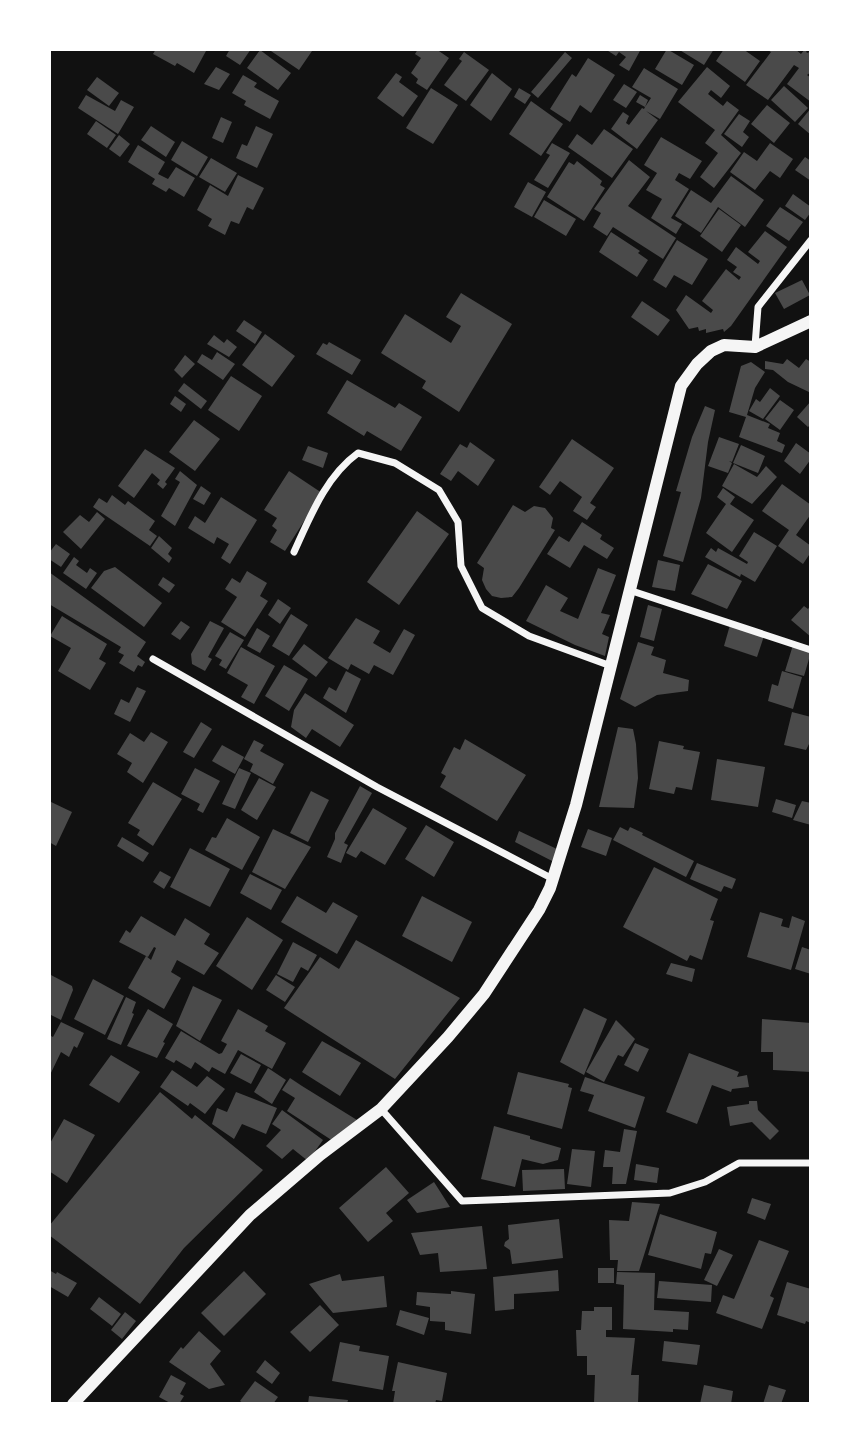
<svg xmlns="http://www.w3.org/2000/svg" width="860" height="1453" font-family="'Golos Text',sans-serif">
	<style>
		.building { fill: #4a4a4a }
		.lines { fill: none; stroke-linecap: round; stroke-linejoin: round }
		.minor { stroke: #f5f5f5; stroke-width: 7 }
		.tertiary { stroke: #f5f5f5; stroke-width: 12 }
	</style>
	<rect width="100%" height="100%" fill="#111"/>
	<path class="building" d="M156,49h46l4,2 -12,22 -17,-10 -2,3 -22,-12z
		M230,49h21l-11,16 -14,-9z
		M268,49h41l3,2 -13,19z
		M418,49h18l13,9 -22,32 -11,-7 2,-4 -7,-6 10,-15 -6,-4z
		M605,49h36l-12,22 -10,-6 7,-8 -7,-5 -3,4z
		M667,49l27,16 -12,20 -27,-16z
		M678,49h36l-10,16z
		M724,49h19l17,12 -15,21 -29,-21z
		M766,49h29l6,5 4,-5h3l-2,3 2,1 3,-4v23l-4,3 4,3v24l-24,-18 12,-16 -5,-3 -26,35 -22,-15 25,-33z
		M260,50l31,23 -13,17 -31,-22z
		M464,52l25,18 -23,31 -22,-16 18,-24 -3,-2z
		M565,52l7,6 -34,40 -7,-6z
		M588,58l27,17 -24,38 -11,-8 -10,17 -20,-13 22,-35 4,3z
		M216,67l14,7 -11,16 -15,-6z
		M707,67l23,19 -9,12 -10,-8 -3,4 15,12 4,-5 12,9 -18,25 20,18 -27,35 -14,-11 18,-24 -13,-10 10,-13 -37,-28z
		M644,68l34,21 -18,30 -14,-8 12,9 -21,29 -26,-20 12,-17 6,4 -3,7 3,2 13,-17 2,1 1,-2 -9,-5 4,-7 8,5 -3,7 6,-9 -19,-11z
		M396,73l6,4 -3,5 19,14 -15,21 -26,-19z
		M492,73l20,16 -21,32 -21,-16z
		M243,75l14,8 -3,4 25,14 -9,18 -26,-14 2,-4 -14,-8z
		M97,77l22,16 -10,13 -22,-16z
		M624,84l13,8 -11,16 -13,-8z
		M784,86l24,22 -13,14 -24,-22z
		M431,88l27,17 -25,39 -27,-16z
		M519,88l12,7 -6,9 -11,-7z
		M86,95l29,16 6,-11 13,7 -16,27 -40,-26z
		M531,101l32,23 -22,32 -32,-22z
		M767,105l23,18 -16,20 -23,-19z
		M811,108v27l-13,-11z
		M739,114l11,7 -7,11 6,5 -7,10 -18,-13z
		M221,117l11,5 -9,21 -11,-5z
		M96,121l20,14 -9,13 -20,-14z
		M151,126l24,16 -9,15 -25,-17z
		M256,126l17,8 -16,34 -21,-10 6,-14 5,2z
		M604,129l29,20 -21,29 -44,-31 9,-13 15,11z
		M119,135l11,9 -10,13 -11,-8z
		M661,137l41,24 -12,18 -11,-6 -4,7 14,9 -18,29 11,6 -6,10 -25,-16 11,-19 -16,-9 11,-17 -13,-8z
		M182,141l26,16 -11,19 -26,-16z
		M552,143l18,10 -22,35 -14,-8 16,-25 -4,-2z
		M770,143l23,16 -13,19 -10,-7 -15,19 -25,-18 14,-20 13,9z
		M138,145l27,17 -7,12 10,5 8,-12 19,11 -11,19 -15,-9 -3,4 -14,-8 3,-5 -27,-17z
		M805,157l6,4v20l-16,-11z
		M211,158l26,15 -12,19 -26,-15z
		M629,160l21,17 -22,29 48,32 -13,21 -50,-32 -6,9 -14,-9 8,-14 -7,-4z
		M577,161l25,20 -2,4 5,3 -21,33 -37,-24 22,-35 5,3z
		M238,175l26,13 -11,22 -6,-3 -8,17 -8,-3 -6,14 -17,-9 4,-7 -15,-9 13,-25 18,11z
		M731,176l33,24 -19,27 -27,-20 -17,26 -26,-17 16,-26 20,13z
		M528,182l18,10 -14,25 -18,-10z
		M793,194l18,13v5l-6,8 -20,-14z
		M544,200l32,19 -10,17 -32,-19z
		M780,207l23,15 -14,19 -23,-15z
		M719,209l22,16 -19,27 -22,-16z
		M765,231l22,16 -56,79 -7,6 -1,-3 -17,4v-4l-7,2 -1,-4 -9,2 -13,-19 10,-15 25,18 2,-3 -11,-9 24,-32 13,11 2,-3 -8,-5 4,-5 -10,-7 9,-13 22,17 2,-3 -12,-9z
		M611,232l29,19 -2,2 10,7 -11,17 -38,-25z
		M677,240l31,19 -16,26 -18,-10 -8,13 -13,-8z
		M802,280l8,15 -26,14 -9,-16z
		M461,293l51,31 -53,88 -37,-24 4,-7 -45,-28 24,-39 46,29 10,-17 -15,-9z
		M642,301l28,19 -12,16 -27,-19z
		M244,320l18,12 -7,12 -19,-13z
		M265,334l30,22 -23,31 -30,-22z
		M214,335l10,8 3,-4 10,8 -8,10 -22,-13z
		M329,342l32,18 -9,15 -36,-21 7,-11 4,2z
		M217,352l18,12 -12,16 -26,-18 5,-8 10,6z
		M185,355l10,9 -13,14 -8,-8z
		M787,359l12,9 7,-9 5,3v31l-23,-11 -15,-12 -8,-1v-8l18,3z
		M751,362l14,10 -10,16 -8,27 23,9 -2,4 12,5 -3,8 8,4 -3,8 -43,-16 7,-20 -17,-5 12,-46z
		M231,376l31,20 -23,35 -31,-21z
		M347,380l48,28 4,-5 23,14 -21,34 -34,-20 -3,5 -37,-23z
		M184,383l23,18 -6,8 -23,-18z
		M770,388l10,8 -17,23 -14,-8 7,-12 4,3z
		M175,396l11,8 -5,8 -11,-8z
		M780,400l14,10 -14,20 -15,-11z
		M811,401v23l-3,3 -11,-10z
		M705,406l10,4 -7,32 -7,56 -18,64 -20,-6 18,-64 -5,-1 16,-54z
		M194,420l26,19 -25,32 -26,-19z
		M719,437l20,7 -7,18 -3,-1 3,2 -4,10 -20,-7z
		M572,439l42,29 -24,35 6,4 -9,13 -14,-9 9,-14 -22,-16 -10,14 -11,-8z
		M470,442l25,18 -17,26 -20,-15 -7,10 -11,-7 20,-30 7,4z
		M796,443l15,11v5l-11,15 -16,-13z
		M741,445l24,11 -7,17 -25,-10z
		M308,446l20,7 -5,15 -21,-8z
		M145,449l30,19 -10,14 2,2 -4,5 -6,-5 3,-4 -8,-7 -18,25 -16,-12z
		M734,464l23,13 9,-11 11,11 -25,27 -30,-18z
		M180,471l17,14 -22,41 -14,-10 19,-34 -5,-3z
		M289,471l33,22 -37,58 -15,-9 7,-12 -5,-4 5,-8 -13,-8z
		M782,484l29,21v9l-15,21 15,11v6l-8,12 -25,-18 11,-16 -27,-19z
		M201,486l10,7 -7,12 -11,-6z
		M723,488l12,9 -5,7 24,16 -22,32 -26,-19 20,-29 -9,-7z
		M112,495l13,10 3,-4 27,20 -6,9 8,6 -7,10 -57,-39 6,-9 8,5z
		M221,497l36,23 -27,44 -9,-6 8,-14 -12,-7 -3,7 -26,-16 7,-12 10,7z
		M513,505l12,7 9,-6 11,2 8,10 -2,10 4,2 -36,58 -7,9 -11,1 -9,-2 -6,-7 -4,-9 2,-12 -7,-5z
		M417,511l32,23 -50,71 -32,-23z
		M97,512l8,7 -24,30 -18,-17 17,-17 9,7z
		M582,522l20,13 -2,4 14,9 -7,11 -23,-14 -14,23 -23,-14 12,-18 10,6z
		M754,532l23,14 -22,36 -14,-8 -1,3 -35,-20 6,-9 5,4 2,-4 29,16 1,-2 -9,-6z
		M159,536l13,12 -4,6 4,4 -3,5 -18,-15z
		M56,544l14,10 -9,13 -12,-8v-6z
		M74,557l5,4 -3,4 11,8 3,-5 7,5 -11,16 -23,-16z
		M658,560l22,5 -5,26 -23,-4z
		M708,564l34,17 -15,28 -36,-15z
		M115,567l47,36 -18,24 -53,-39 13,-17z
		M598,568l18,7 -15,38 9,2 -8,19 7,3 -4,19 -30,-11 -49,-24 20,-36 22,13 -8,13 18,8z
		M247,571l20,12 -7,13 8,5 -23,36 -24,-15 16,-25 -12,-8 7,-11 8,5z
		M49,572l97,70 -9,14 8,6 -3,5 -4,-2 -4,7 -15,-9 5,-8 -6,-3 3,-5 -72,-43z
		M163,577l12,8 -6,8 -11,-8z
		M278,599l13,9 -11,16 -12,-9z
		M648,605l14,4 -8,32 -14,-4z
		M811,605v32l-20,-17 13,-14 4,3z
		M291,614l17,11 -19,31 -17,-10z
		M62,616l45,28 -8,15 7,4 -16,27 -32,-19 13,-23 -21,-12z
		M356,618l24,13 -7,12 17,10 14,-24 11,6 -22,40 -19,-10 -5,9 -18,-10 -3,6 -20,-12z
		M181,621l9,6 -10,13 -9,-6z
		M210,621l14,7 -16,29 4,2 -7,12 -13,-7 -1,-10z
		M730,625l34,11 -7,21 -33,-11z
		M257,628l13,8 -10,17 -13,-7z
		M230,632l14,8 -18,29 -7,-4 3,-5 -7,-4z
		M638,642l16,5 -3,8 15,5 -3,13 26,7 -1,11 -31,4 -22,12 -15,-8z
		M304,644l24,18 -12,15 -24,-18z
		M793,645l18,7 -7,24 -19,-5z
		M241,647l34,19 -21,38 -13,-7 7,-12 -21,-12z
		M284,665l24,14 -19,32 -24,-15z
		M346,671l15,8 -15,34 -23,-15 6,-11 7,4z
		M782,671l20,6 -9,32 -25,-8 4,-17 6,2z
		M137,687l9,4 -16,31 -16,-8 7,-15 8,4z
		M305,693l49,32 -14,22 -28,-18 -6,9 -15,-11 3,-17z
		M792,712l19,5v28l-2,-1 -3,6 -22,-5z
		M201,722l11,7 -18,29 -11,-6z
		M618,727l15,2 3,15 2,34 -4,30 -35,-1z
		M151,732l17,10 -25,41 -16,-11 5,-9 -15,-9 13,-21 14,9z
		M465,739l61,36 -29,46 -57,-34 6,-11 -5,-3 13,-26 6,3z
		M254,740l10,5 -4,6 24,13 -11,20 -23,-13 3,-7 -9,-5z
		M659,741l25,5 -1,3 17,3 -8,38 -16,-3 -2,7 -25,-5z
		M222,745l22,12 -9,17 -23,-13z
		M717,759l48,8 -7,40 -47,-7z
		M195,768l25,13 -17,32 -6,-3 3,-6 -19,-10z
		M239,768l12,5 -16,36 -13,-5z
		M259,778l17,9 -19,33 -16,-10z
		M153,782l29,17 -29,47 -16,-11 3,-5 -12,-7z
		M360,786l12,7 -28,50 4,2 -7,18 -14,-6 8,-18v-6z
		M311,791l18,9 -21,42 -18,-9z
		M776,799l20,6 -4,13 -20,-6z
		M49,801l23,11 -16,34 -7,-4z
		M802,801l9,2v22l-18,-5z
		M373,808l34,20 -22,37 -24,-14 -5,7 -10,-5z
		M227,818l33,19 -18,33 -37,-20 7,-13 4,1z
		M426,825l28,17 -20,35 -29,-18z
		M620,827l8,4 2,-4 13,6 -1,2 52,26 -8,16 -73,-37z
		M273,829l38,18 -26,42 -33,-17z
		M588,829l24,9 -6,18 -25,-9z
		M519,831l40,19 -3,13 -41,-21z
		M122,837l27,16 -6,9 -26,-16z
		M190,848l40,21 -20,38 -40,-20z
		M697,863l39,16 -4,10 -8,-3 -3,6 -31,-13z
		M654,867l64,32 -8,21 4,1 -12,39 -12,-5 -3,6 -64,-34z
		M160,871l11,6 -7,12 -11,-7z
		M250,874l32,16 -11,20 -31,-17z
		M297,896l29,17 7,-11 25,14 -21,38 -56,-32z
		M422,896l50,26 -20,40 -50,-26z
		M760,912l23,7 -2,7 8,2 3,-12 13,5 -14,49 -44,-13z
		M141,916l34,20 10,-18 25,16 -6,10 15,9 -15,22 -27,-15 -6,12 10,6 -17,31 -36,-21 18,-32 5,4 5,-12 -2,-1 -6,10 -29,-15 7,-12 4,3z
		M247,917l36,23 -31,50 -36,-24z
		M356,940l104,58 -65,81 -111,-71 36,-51 19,12z
		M293,942l24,13 -9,16 -7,-4 -8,15 -16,-8z
		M802,947l9,3v24l-16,-5z
		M671,963l24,6 -3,13 -26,-8z
		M49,974l23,12 1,4 -12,30 -12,-6z
		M276,975l19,12 -10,15 -19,-12z
		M93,979l31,17 -19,39 -31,-16z
		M193,986l29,14 -22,41 -24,-15z
		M126,997l10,5 -4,11 2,1 -13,31 -14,-6z
		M584,1008l23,11 -23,56 -24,-13z
		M148,1009l25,15 -10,18 2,1 -8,15 -30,-12z
		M238,1009l30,17 -3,5 21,12 -14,26 -34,-19 -13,24 -13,-7 -3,5 -14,-10 -4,7 -15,-9 -2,3 -9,-5 16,-27 38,23 3,-1 5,-9 -6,-3z
		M762,1019l49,4v49l-38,-2v-18h-12z
		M616,1020l19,19 -12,18 -5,-2 -14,27 -18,-10z
		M61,1022l23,11 -7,15 -3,-2 -5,11 -8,-5 -12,25v-42l4,2z
		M322,1041l39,22 -21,33 -38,-24z
		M635,1043l14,6 -11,23 -14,-7z
		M689,1053l50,19 -2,5 10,-2 2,12 -17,2 -1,3 -19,-7 -15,39 -31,-12z
		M241,1054l20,11 -10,19 -21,-11z
		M111,1055l29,17 -21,31 -30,-18z
		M268,1068l18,12 -14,24 -18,-12z
		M172,1070l25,17 10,-11 18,13 -20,25 -15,-11 -2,3 -28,-19z
		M518,1072l51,12 -1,3 4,1 -10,41 -55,-15z
		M585,1077l60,20 -10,31 -47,-17 6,-16 -14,-4z
		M290,1078l12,8 55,34 -24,21 -46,-30 8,-13 -13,-8z
		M160,1092l32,27 3,-4 68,55 -79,78 -44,56 -91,-69v-9z
		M236,1092l41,16 -11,26 -24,-10 -8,15 -22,-15 5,-16 10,4z
		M749,1101h8l1,9 21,21 -9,9 -18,-18 -22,4 -3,-19 22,-3z
		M282,1110l41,30 -15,21 -15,-12 -11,10 -16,-13 15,-16 -9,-6z
		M64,1119l31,16 -28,48 -18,-12v-26z
		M494,1126l36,10v3l31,9 -3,12 -15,4 -21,-5 -7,28 -34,-8z
		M624,1129l13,2 -11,53h-14l1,-17h-10l2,-17 15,2z
		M572,1149l23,2 -4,36 -24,-3z
		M636,1164l23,4 -2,15 -23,-3z
		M386,1167l23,26 -23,20 7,8 -25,21 -29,-34z
		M564,1169l1,20 -42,2 -1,-21z
		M434,1182l16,25 -33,6 -10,-13z
		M752,1198l19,6 -6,16 -18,-7z
		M632,1202l28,2 -21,67h-22l1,-11h-8l-1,-40 20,1z
		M660,1214l57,18 -6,22 -6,-1 -4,16 -53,-14z
		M559,1219l4,39 -51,6 -2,-14 -6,-4 1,-4 4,-3 -1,-14z
		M482,1226l5,43 -47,3 -2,-19 -18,2 -9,-22z
		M759,1240l30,11 -19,45 4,2 -12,31 -46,-16 7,-18 11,4z
		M719,1249l14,6 -16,31 -13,-6z
		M598,1268h16v15h-16z
		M49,1270l7,4 1,-2 20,11 -9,14 -19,-11z
		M558,1270l1,21 -45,3v15l-19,2 -2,-34z
		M244,1271l22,23 -42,42 -23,-23z
		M617,1272l38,1 -1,37 35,2 -1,18 -15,-1v3l-50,-3 1,-44 -8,-1z
		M340,1274l2,7 42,-5 3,31 -54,6 -24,-29z
		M659,1281l53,4 -1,17 -54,-4z
		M787,1282l24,7 -2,22 2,1v11l-5,-2 -1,3 -28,-9z
		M451,1291l24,3 -4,40 -26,-4v-8l-15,-1v-14l-14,-2 1,-13 34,2z
		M99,1297l22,17 -9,12 -22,-17z
		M320,1305l19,20 -29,27 -20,-20z
		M594,1307h18v23h-6v7l29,1 -4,37h8l-1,29h-44l1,-29h-8v-19h-10l-1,-26h5l1,-19h12z
		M400,1310l29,8 -5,17 -28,-10z
		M125,1312l11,9 -14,18 -11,-9z
		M199,1331l22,20 -11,13 15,21 -16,4 -40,-27 12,-15 2,2z
		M664,1341l36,4 -3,20 -35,-4z
		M340,1342l20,4 -1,5 30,5 -6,34 -51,-9z
		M265,1360l15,13 -8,11 -16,-12z
		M398,1362l49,11 -5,28 -6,-1 -1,4h-42l2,-13h-3z
		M171,1375l15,8 -6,11 4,2 -5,8h-7l-13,-7z
		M255,1381l23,16 -5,7h-29l-4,-3z
		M704,1385l29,6 -2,13h-31z
		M769,1385l17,5 -5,14h-18z
		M309,1396l39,4 -1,4h-39z"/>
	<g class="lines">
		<path class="minor" d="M755,346l3,-39 53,-67
			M294,552c16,-35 32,-76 64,-99l37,10 44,27 19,32 3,44 21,42 47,28 82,30
			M629,590l182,60
			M153,659l224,128 176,92
			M381,1109l81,92 208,-8 35,-11 34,-19h72"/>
		<path class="tertiary" d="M73,1404l177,-189 70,-60 61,-46 67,-72 36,-43 55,-84 11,-22 26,-83 105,-419 16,-22 14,-13 13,-6 31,2 56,-26"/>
	</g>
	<rect width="860" height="1453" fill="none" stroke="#ffffff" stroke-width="102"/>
</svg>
